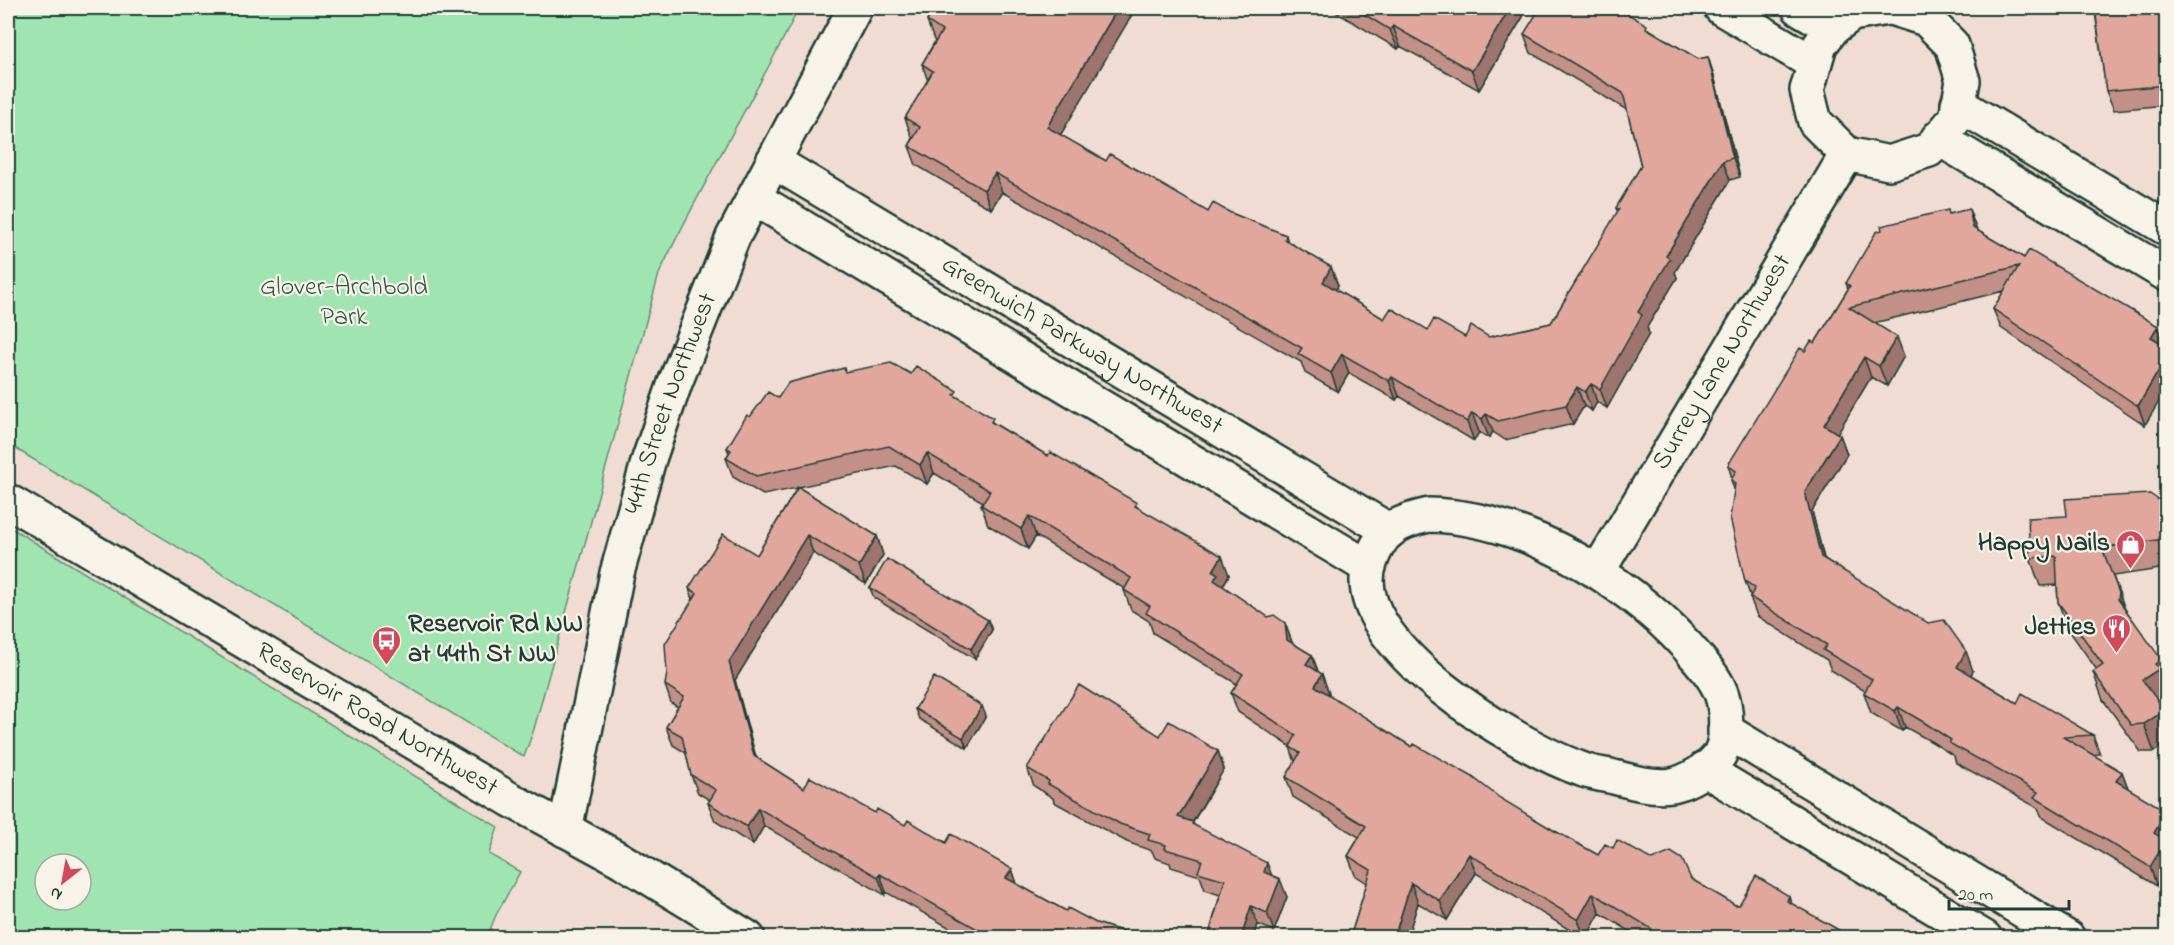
<svg xmlns="http://www.w3.org/2000/svg" width="2174" height="945" font-family="'Indie Flower',sans-serif">
	<style>
		.green { fill: #a0e5b1; stroke: #609172; stroke-width: 1.5; fill-rule: evenodd }
		.lines { fill: none; stroke-linecap: round; stroke-linejoin: round }
		.minor-casing { stroke: #1f3d34; stroke-width: 38 }
		.secondary-casing { stroke: #1f3d34; stroke-width: 38 }
		.minor { stroke: #f7f3e8; stroke-width: 33 }
		.secondary { stroke: #f7f3e8; stroke-width: 33 }
		.wall { fill: #c29087; stroke: #1f3d34; stroke-width: 1.5 }
		.shaded-wall { fill: #9e756e; stroke: #1f3d34; stroke-width: 1.5 }
		.building { fill: #e1a79d; stroke: #1f3d34; stroke-width: 1.5 }
		.labels { text-anchor: middle; dominant-baseline: central; stroke-width: 4.5; stroke-linejoin: round; paint-order: stroke }
		.park-label { font-size: 26px; fill: #325647; stroke: #f7f3e8 }
		.street-label { font-size: 26px; fill: #1f3d34; stroke: #f7f3e8 }
		.poi-label { font-size: 26px; font-weight: bold; fill: #1f3d34; stroke: #f7f3e8; text-anchor: end }
	</style>
	<rect width="100%" height="100%" fill="#f0dcd2"/>
	<filter id="ink" filterUnits="userSpaceOnUse"><feTurbulence type="fractalNoise" baseFrequency=".0167" numOctaves="2"/><feDisplacementMap in="SourceGraphic" scale="12" xChannelSelector="R" yChannelSelector="G"/><feConvolveMatrix kernelMatrix="1 2 1 2 8 2 1 2 1" color-interpolation-filters="sRGB"/></filter>
	<g filter="url(#ink)">
		<path class="green" d="M8,8h791c-45,90 -97,175 -140,266l-125,455 -10,28 -516,-313z
			M8,526l490,301 -9,27 31,18 -24,43 -9,22h-479zM45,864h36v36h-36z"/>
		<g class="lines">
			<defs>
				<g id="minor">
					<path d="M1721,8l92,55"/>
					<path d="M1799,8l34,20"/>
					<path d="M1888,8l-36,6 -19,14 -13,17 -13,45 8,32 32,32 42,9 40,-13 27,-32 7,-37 -11,-36 -26,-26 -35,-11"/>
					<path d="M1958,104l208,124"/>
					<path d="M1938,138l228,136"/>
					<path id="s1" d="M773,161l617,370"/>
					<path d="M754,198l614,369"/>
					<path d="M1429,515c94,2 195,63 258,131 12,14 27,29 34,47 6,16 7,46 -1,61 -8,14 -33,28 -48,31 -21,3 -43,-4 -62,-9 -10,-2 -20,-3 -29,-7 -61,-21 -239,-126 -211,-206 11,-33 27,-41 59,-48z"/>
					<path id="s2" d="M1598,571l249,-417"/>
					<path d="M1725,730l343,208"/>
					<path d="M1704,769l281,169"/>
					<path id="s3" d="M565,830l52,-257 32,-114 26,-76 58,-146 122,-229"/>
				</g>
				<g id="secondary">
					<path id="s4" d="M8,501l503,299 108,59 129,79"/>
				</g>
			</defs>
			<use href="#minor" class="minor-casing"/>
			<use href="#secondary" class="secondary-casing"/>
			<use href="#minor" class="minor"/>
			<use href="#secondary" class="secondary"/>
		</g>
		<path class="wall" d="M935,8l125,127 46,26 102,51 23,1 55,22 2,7 43,25 7,19 -2,4 48,29 44,11 37,7h24l62,-14 67,-111 -2,-4 25,-42 -14,-56 -96,-57 -7,-19 125,-5 49,30 10,-2 6,19 26,101 -10,3 -55,92 2,6 -30,49 2,7 -42,74 -10,-6 -5,9 -8,-5 -11,18 -68,16 -12,-8 -4,6 -10,-6 -5,9 -75,-45 -3,4 -47,-27 -11,19 -33,-19 -4,-11 -299,-170 -11,17 -75,-44 -7,-19 4,-8 -1,-1 -7,-19 23,-37 -6,-17 13,-23 -1,-1 -7,-19z
			M1329,8h191l3,9 -44,73 -79,-44 -2,3z
			M2092,8h74v97l-52,5 -8,-19 -11,-79h-1z
			M1949,214l75,44 134,68 -13,99 -144,-97 -8,-19 11,-18 -130,32 30,33 -17,30 -16,-9 -34,56 3,2 7,19 -35,57 12,47 149,113 -2,4 46,28 76,32 7,19 -7,1 29,17 6,16 29,98 -115,-69 -4,-9 -82,-45 -2,-7 -22,-14 -27,-15 -3,4 -31,-18 -7,-20 1,-2 -34,-21 -4,-10 -70,-44 -7,-19v-2l-5,-14 -11,-92 -3,-9 1,-2 -4,-13 77,-114 10,-8 33,-54 -2,-6z
			M845,372l66,2 48,24 36,26 53,32 91,52 90,67 -6,11 45,31 17,6 7,20 20,12 6,16 11,22 -1,2 84,52 141,83 45,25 15,-7 39,12 39,19 44,26 57,-1 61,34h-212l-41,-25 -14,25h-3l-107,-65 -29,47 -29,-17 -11,35h-57l17,-55 -12,-8 -7,-19 11,-19 -66,-40 -7,-20 9,-15 -5,-15v-1l-52,-34 -7,-19 6,-9 -84,-51 -4,-12 -18,-11 -7,-20 1,-1 -89,-53 -8,13 -40,-24 -7,-20 2,-3 -49,-29 -7,11 -31,-18 -98,21 79,49 6,19 -17,29 -53,-31 -78,127 21,77 48,31 71,25 137,56 5,15 49,27 30,12 48,15h-176l-82,-46 -1,3 -121,-69 -11,19 -38,-24 -7,-18 2,-3 -12,-7 -7,-18 -5,-22 -13,-8 -7,-18 12,-20 -7,-4 -6,-18 28,-86 -4,-11 68,-33 40,-67 -34,7 -30,-18 -7,-19 3,-5 -2,-5 23,-31 28,-19z
			M2166,510v58l-53,8 12,34 41,65v23l-7,5 -5,49h-13l-38,-52 -10,-28 4,-2 -29,-41 -10,-27 -1,-17 -17,1 -10,-28 37,-42z
			M870,588l122,42 -17,29 -101,-61z
			M915,709l71,7 -19,32 -48,-29z
			M1160,736l58,15 6,18 -31,53 1,3 78,51 15,21 -13,34 -17,-7 -4,14h-45l12,-43 -15,-5 -5,-14 -29,-9 -1,-4 -15,-5 -3,-7 -25,-9 -73,-40 -1,-4 -19,-12 -7,-18z"/>
		<path class="shaded-wall" d="M1118,8h18l-82,138 -7,-19z
			M1510,8h10l3,9 -44,73 -7,-19z
			M1393,26l7,20 -2,3 -8,-19z
			M2162,36l4,11v31z
			M1708,57l6,19 26,101 -7,-19z
			M1723,161l7,19 -55,92 2,6 -30,49 2,7 -42,74 -7,-19 66,-133z
			M995,173l7,19 -11,17 -7,-19z
			M1969,209l7,19 4,19 -7,-19z
			M1331,267l7,19 -9,15 -6,-19z
			M2158,326l7,19 -14,-8z
			M1897,337l7,19 -17,30 -8,-20z
			M1342,354l7,19 -11,19 -7,-19z
			M1864,357l7,20 -40,67 -7,-19z
			M2166,358v32l-21,35 -7,-19z
			M1392,377l7,19 -3,4 -7,-19z
			M1591,384l6,18 -5,9 -7,-19z
			M1577,387l7,19 -11,18 -7,-19z
			M1472,413l7,19 -5,9 -7,-19z
			M1486,414l7,18 -4,6 -7,-19z
			M1840,435l7,19 -35,57 16,65 -7,-19 -16,-65z
			M927,453l7,20 -7,11 -7,-19z
			M2164,504l2,6v37l-2,-8 -2,-14z
			M1029,516l7,20 -8,13 -7,-20z
			M807,535l6,18 -78,127 25,94 -6,-18 -25,-94z
			M877,536l6,19 -17,29 -7,-18z
			M1222,556l7,19 -7,12 -8,-7 -1,-9z
			M2119,593l10,28 -11,-22z
			M988,620l4,10 -17,29 -4,-10z
			M1285,623l7,19 2,18 -7,-20z
			M1966,651l7,20 -9,16 -7,-20z
			M1312,655l7,20 -13,-11z
			M2161,659l5,16v23l-14,10 -10,-28 13,-16z
			M1322,674l7,19 -7,13 -7,-20z
			M982,706l4,10 -19,32 -4,-10z
			M1898,707l7,20 -3,4 -7,-20z
			M2165,710l1,5v28l-12,9 -10,-28z
			M1218,751l6,18 -39,66 -7,-18z
			M2122,772l7,19 -13,-10z
			M758,808l6,18 -11,19 -6,-18z
			M2166,813v59l-9,14 -7,-19 4,-34z
			M1469,854l7,19 -29,47 -7,-19z
			M1267,863l7,18 -10,-9z
			M1012,869l6,18 -12,-9z
			M880,874l6,18 -1,3 -7,-18z
			M1280,879l7,18 -13,34 -7,-18z
			M1411,883l7,20 -11,35h-13z
			M1593,893l7,20 -14,25h-1l-7,-18z
			M1789,896l7,19 -9,-14z
			M1251,906l6,18 -4,14h-12z"/>
		<path class="building" d="M935,8h183l-71,119 59,34 4,-7 98,58 5,-9 18,10 55,22 -1,5 46,27 -8,15 61,37 7,-11 37,22 6,-11 31,18 6,-11 18,11 62,-14 68,-114 -3,-1 25,-42 -18,-73 -99,-59 16,-26h78l29,17 -1,3 52,31 10,-2 25,101 -10,3 -57,95 4,3 -32,53 4,3 -42,74 -9,-5 -6,8 -8,-5 -11,18 -68,16 -12,-7 -4,5 -10,-6 -5,9 -75,-45 -3,4 -47,-27 -11,19 -33,-19 4,-6 -307,-175 -11,17 -75,-44 11,-19 -15,-9 28,-47 -11,-7 20,-33 -15,-10z
			M1354,8h156l-38,63 -79,-45 -3,4z
			M2095,8h71v28h-4l4,49 -60,6z
			M1969,209l4,19 51,30 5,-8 129,76 -7,11 15,9v12l-28,48 -145,-97 26,-43 -170,41 48,30 -18,29 -15,-9 -40,68 16,10 -35,57 16,65 107,66 16,-3 22,31 -9,16 60,36 5,-10 71,42 -30,2 59,35 -6,9 50,30v2l-12,20 12,8 -16,26 -116,-70 4,-5 -89,-49 2,-3 -26,-17 -27,-16 -3,4 -31,-18 8,-14 -49,-29 4,-5 -77,-48 5,-9 -10,-7 -15,-63 5,-35 -4,-3 5,-9 -8,-6 72,-117 5,3 6,-10 4,2 35,-57 -4,-3 30,-51 6,-2 -1,-4 67,-16 1,4z
			M891,363l20,11 5,-8 41,25 -3,4 39,23 -2,4 57,34 2,-4 31,18 56,33 -2,3 87,50 -9,15 5,3 -4,6 54,37 6,-2 11,8 2,17 25,15 -6,9 16,10 -7,12 97,61 2,-3 57,32 29,22 53,32 45,25 7,-11 8,4 4,-8 35,20 19,-8 11,7 9,20 44,26h4l17,-29 33,20 -2,5 66,37h-200l-3,-4 2,-5 -59,-36 -15,27 -109,-66 -29,47 -29,-18 -17,55h-44l21,-68 -23,-14 18,-30 -80,-49 14,-24 -10,-6 6,-12 -65,-42 12,-19 -97,-61 4,-7 -26,-16 7,-12 -102,-62 -8,13 -40,-24 9,-14 -63,-38 -7,12 -31,-19 -133,30 -30,-18 5,-8 -4,-2 20,-33 3,2 18,-25 10,6 10,-15 56,-15 1,4z
			M798,487l79,49 -18,30 -52,-31 -78,127 25,94 50,32 6,-11 65,36 2,-4 28,16 3,-5 38,23 5,-9 61,35 -6,9 60,33 2,-3 28,15 48,15h-155l1,-2 -110,-62 -2,3 -120,-69 -11,19 -39,-24 8,-13 -25,-15 -9,-39 -16,-9 18,-30 -19,-12 2,-12 -2,-29 32,-51 -8,-5 34,-54 34,21z
			M2150,494l14,10 2,15 -4,6 2,14 -62,9 17,45 -1,6 43,60 -6,5 4,5 -17,11 23,30 -21,14 -13,1 -38,-53 10,-7 -45,-63 -2,-46 -26,2 -2,-40 39,-2 -2,-17z
			M887,559l101,61 -17,29 -101,-61z
			M934,677l48,29 -19,32 -48,-29z
			M1079,685l81,51 9,-15 49,30 -40,66 15,5 -1,2 75,39 -3,9 16,7 -13,34 -16,-7 -10,32h-33l17,-58 -27,-8 4,-12 -37,-11 1,-4 -18,-5 2,-6 -30,-10 -72,-40 1,-3 -22,-13z"/>
	</g>
	<defs>
		<symbol id="shop-pin" viewBox="-11 -11 22 30"><path d="M0 17L-7.5 6A9.5 9.5 0 1 1 7.5 6Z" fill="#d1495b" stroke="#f7f3e8"/><path d="M-5-2.5h2.3a2.7 3.5 0 0 1 5.4 0H5L5.5 6h-11ZM-1.5-2.5h3a1.5 2.3 0 0 0-3 0Z" fill="#fff"/></symbol>
		<symbol id="restaurant-pin" viewBox="-11 -11 22 30"><path d="M0 17L-7.5 6A9.5 9.5 0 1 1 7.5 6Z" fill="#d1495b" stroke="#f7f3e8"/><path d="M-5-6h1v4h1v-4h1v4h1v-4h1v5L-1.5 .5V6h-2V.5L-5-1ZM5-6V6H3V1.5H1.5Q1.5-4 5-6Z" fill="#fff"/></symbol>
		<symbol id="bus-pin" viewBox="-11 -11 22 30"><path d="M0 17L-7.5 6A9.5 9.5 0 1 1 7.5 6Z" fill="#d1495b" stroke="#f7f3e8"/><path d="M-5-6H5V4H4V6H2V4H-2V6H-4V4H-5ZM-3.5-4V0h7V-4ZM-3.5 1.2v1.5H-2V1.2ZM2 1.2v1.5H3.5V1.2Z" fill="#fff"/></symbol>
	</defs>
	<g fill-rule="evenodd">
		<use href="#shop-pin" x="2114" y="528" width="33" height="45"/>
		<use href="#restaurant-pin" x="2100" y="612" width="33" height="45"/>
		<use href="#bus-pin" x="370" y="624" width="33" height="45"/>
	</g>
	<g class="labels">
		<g class="park-label">
			<text x="344" y="288">Glover-Archbold<tspan x="344" dy="30">Park</tspan></text>
		</g>
		<g class="street-label">
			<text stroke="none"><textPath href="#s1" startOffset="360">Greenwich Parkway Northwest</textPath></text>
			<text stroke="none"><textPath href="#s2" startOffset="243">Surrey Lane Northwest</textPath></text>
			<text stroke="none"><textPath href="#s3" startOffset="440">44th Street Northwest</textPath></text>
			<text stroke="none"><textPath href="#s4" startOffset="429">Reservoir Road Northwest</textPath></text>
		</g>
		<g class="poi-label">
			<text x="2110" y="544">Happy Nails</text>
			<text x="408" y="625" text-anchor="start">Reservoir Rd NW<tspan x="408" dy="30">at 44th St NW</tspan></text>
			<text x="2096" y="628">Jetties</text>
		</g>
	</g>
	<rect width="2174" height="945" fill="none" stroke="#f7f3e8" stroke-width="30"/>
	<rect x="15" y="15" width="2144" height="915" fill="none" stroke="#1f3d34" stroke-width="2" filter="url(#ink)"/>
	<g transform="translate(63 882) rotate(211)"><circle r="28" fill="#f7f3e8" stroke="#a1aaa0" stroke-width="1.5"/>
	<path d="M0-4.5L10 22L0 15L-10 22Z" fill="#d1495b"/>
	<text y="-9" font-size="16" font-weight="bold" text-anchor="middle" fill="#1f3d34">N</text>
	</g>
	<path d="M1949 900v9h120v-9" fill="none" stroke="#1f3d34" stroke-width="3"/>
	<text x="1958" y="900" font-size="18" fill="#1f3d34" stroke="#f7f3e8" stroke-width="4.5" paint-order="stroke">20 m</text>
</svg>
